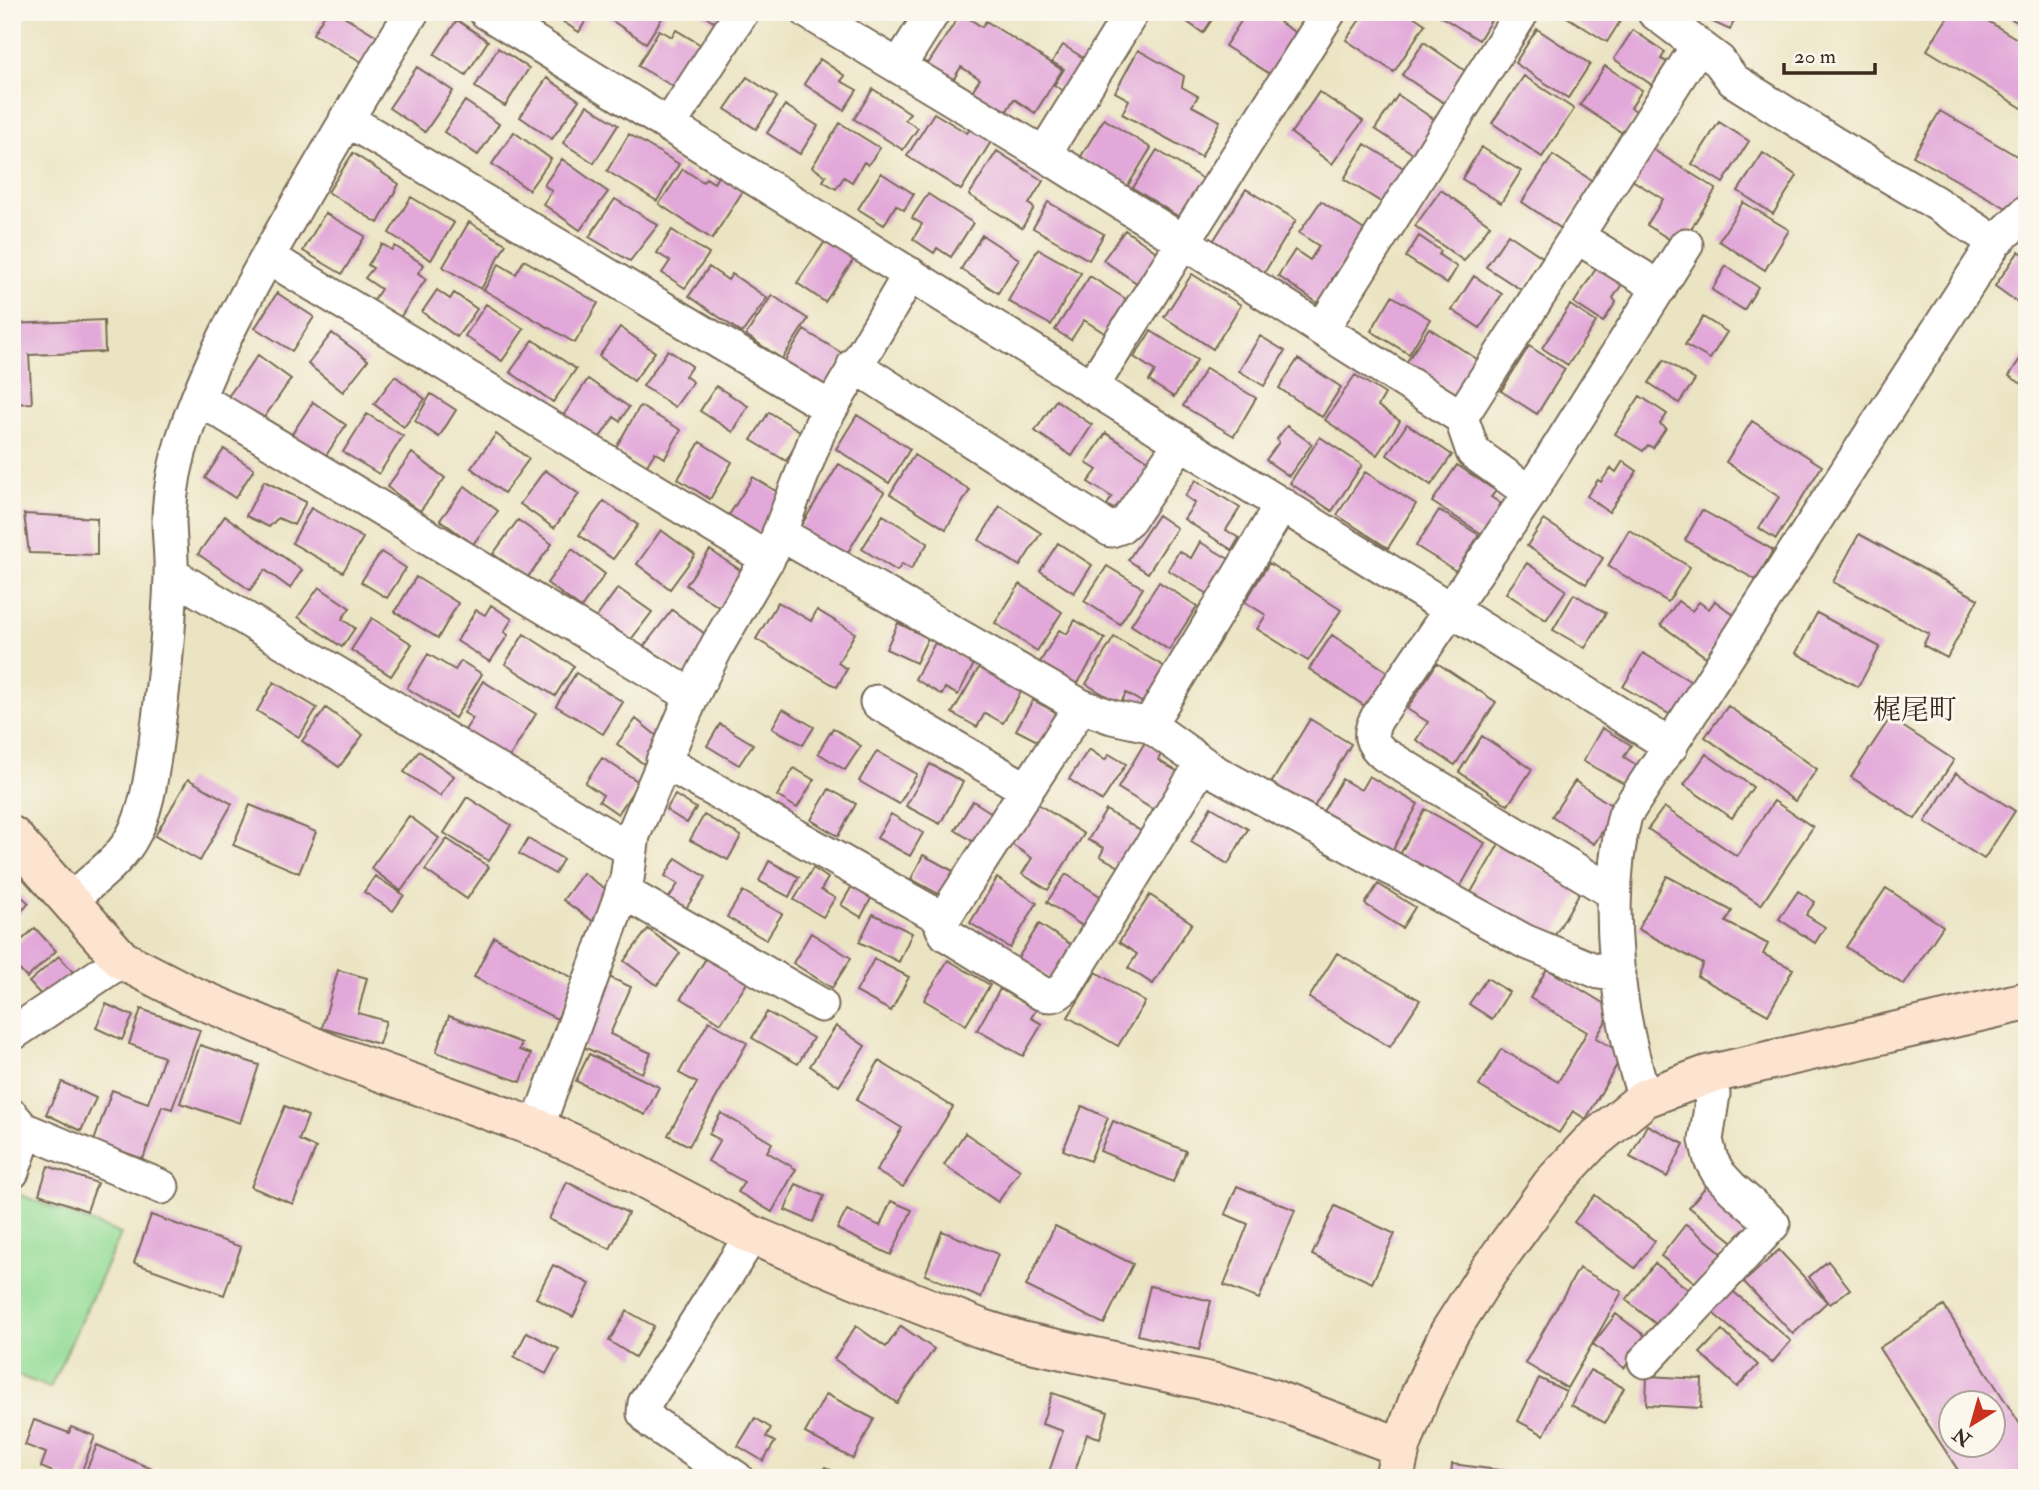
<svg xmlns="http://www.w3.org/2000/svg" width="2039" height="1490" font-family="'IM FELL Double Pica','Noto Serif JP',serif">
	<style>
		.green { fill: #94dc97; stroke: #68835a; stroke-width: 2 }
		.building { fill: #e2a8d9; fill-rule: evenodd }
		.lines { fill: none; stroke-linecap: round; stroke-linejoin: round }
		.street-casing { stroke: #796b58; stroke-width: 37 }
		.secondary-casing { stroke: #796b58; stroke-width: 42 }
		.street { stroke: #fff; stroke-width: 33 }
		.secondary { stroke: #fde4d0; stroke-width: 38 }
		.labels { text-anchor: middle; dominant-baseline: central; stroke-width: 6; stroke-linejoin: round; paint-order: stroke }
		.quarter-label { font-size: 28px; fill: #3b2a1e; stroke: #fbf7ec }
	</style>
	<rect width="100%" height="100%" fill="#fbf7ec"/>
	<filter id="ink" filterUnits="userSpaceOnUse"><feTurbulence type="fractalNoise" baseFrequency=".0143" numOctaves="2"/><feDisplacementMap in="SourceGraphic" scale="14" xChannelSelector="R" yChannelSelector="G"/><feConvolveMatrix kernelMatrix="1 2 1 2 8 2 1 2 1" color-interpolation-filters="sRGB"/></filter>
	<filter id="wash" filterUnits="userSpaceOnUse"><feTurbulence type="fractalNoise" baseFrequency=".00686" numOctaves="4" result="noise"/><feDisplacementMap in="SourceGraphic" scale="28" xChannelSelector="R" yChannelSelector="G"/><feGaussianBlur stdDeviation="1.57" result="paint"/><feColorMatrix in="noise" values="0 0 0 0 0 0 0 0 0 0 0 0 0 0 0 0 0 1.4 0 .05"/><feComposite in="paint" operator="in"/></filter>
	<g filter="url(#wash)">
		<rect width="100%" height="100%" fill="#ebe4c3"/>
		<path class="green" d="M13,1192l108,42 -71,154 -38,-15z"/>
		<g id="blocks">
			<path class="building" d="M326,12h11l40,24 -15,26 -49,-28z
				M548,12h43l-12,20z
				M612,12h54l-20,31 -38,-25z
				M700,12h25l-8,12z
				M1173,12h44l-14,21z
				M1247,12h17l32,21 -26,41 -45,-28z
				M1365,12h42l18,12 -31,48 -48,-32z
				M1442,12h54l-17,28 -39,-24z
				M1559,12h67l-19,30z
				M1691,12h47l-8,18z
				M1951,12h22l54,33v66l-100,-61z
				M2000,12h27v16z
				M961,13l21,14 4,-6 76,49 -27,43 -21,-14 -8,13 -34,-21 8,-12 -19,-12 -8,13 -25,-16z
				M457,20l31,21 -22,34 -32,-20z
				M1537,29l53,35 -22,34 -53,-35z
				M659,30l13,7 4,-7 30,18 -25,43 -43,-25z
				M1633,30l32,22 -4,7 6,3 -15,23 -38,-26z
				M1424,42l44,31 -21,32 -45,-30z
				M1063,45l27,17 -21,32 -15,-9 10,-16 -12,-7z
				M498,48l31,20 -24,38 -30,-19z
				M1138,50l46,26 -2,11 16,9 -6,10 28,15 -19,36 -79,-43 7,-14 -14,-8z
				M820,59l25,17 -4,5 16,9 -13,20 -40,-26z
				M1605,66l37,24 -11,18 7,4 -14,22 -44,-29z
				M417,67l36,24 -28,41 -36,-24z
				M1524,76l50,33 -32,48 -50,-34z
				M747,77l30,20 -21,32 -31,-20z
				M547,78l32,22 -27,39 -32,-22z
				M873,89l37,24 -5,7 13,8 -15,22 -49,-31z
				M1319,92l44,29 -31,43 -41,-31z
				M1398,95l43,29 -23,33 -43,-28z
				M465,101l34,23 -21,31 -34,-23z
				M587,105l31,20 -24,38 -31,-20z
				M785,105l33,21 -18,28 -33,-21z
				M1940,111l87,51v21l-17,27 -97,-54z
				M934,113l33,20 5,-6 20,13 -31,50 -54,-34z
				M1104,119l47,29 -24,39 -47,-29z
				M1719,122l30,19 -26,42 -31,-19z
				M840,123l40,25 -12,17 -4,-3 -12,20 -8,-5 -8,12 -13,-8 3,-5 -14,-9z
				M514,132l37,27 -22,31 -37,-26z
				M629,134l50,30 -22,37 -50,-30z
				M1365,144l45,28 -21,35 -45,-28z
				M1481,147l40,24 -20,32 -39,-24z
				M1652,149l64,40 -36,57 -33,-21 16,-26 -31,-19z
				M1157,150l54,34 -24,38 -54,-34z
				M997,151l46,30 -14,23 5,4 -12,20 -53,-33z
				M353,153l46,31 -21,39 -50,-31z
				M1763,153l34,23 -24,38 -35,-23z
				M1553,155l41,27 -32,47 -40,-27z
				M562,159l46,33 -28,38 -37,-26 9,-13 -8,-6z
				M683,169l20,13 3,-4 8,5 5,-8 24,16 -31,48 -53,-35z
				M881,173l33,21 -10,16 -8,-5 -12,20 -26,-16z
				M1246,189l50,31 -33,55 -51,-32z
				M1441,190l49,35 -26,36 -49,-35z
				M928,194l45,29 -22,34 -14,-9 -3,5 -21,-14 9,-15 -10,-6z
				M411,197l43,26 -23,37 -42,-27z
				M615,199l43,26 -28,36 -41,-24z
				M1321,201l52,35 -19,28 -8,-6 -14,21 7,5 -15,23 -46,-31 17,-26 15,10 9,-14 -20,-13z
				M1048,202l56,32 -15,26 -56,-32z
				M1743,202l46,28 -24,40 -46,-29z
				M325,213l40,23 -23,38 -39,-23z
				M469,222l37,22 -25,45 -38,-22z
				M672,230l37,24 -24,34 -23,-15 8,-12 -13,-8z
				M1125,230l40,28 -21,30 -41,-28z
				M1508,234l36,24 -21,33 -37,-24z
				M982,235l37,24 -21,34 -37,-24z
				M1419,236l22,15 -2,4 18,12 -10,17 -41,-27z
				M826,240l28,19 -29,43 -28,-19z
				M382,244l10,6 3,-4 29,19 -6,8 8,6 -27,40 -26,-18 8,-12 -16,-11 8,-10 -5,-3z
				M1038,249l43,24 -30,52 -43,-24z
				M2019,251l8,6v52l-32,-23z
				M524,260l74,43 -23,40 -91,-53 15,-26 17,10z
				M1599,264l25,17 -11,17 3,4 -13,20 -29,-19z
				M1726,266l32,21 -14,23 -32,-20z
				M709,267l19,13 4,-6 35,24 -25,35 -53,-37z
				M1192,274l49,31 -28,44 -49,-32z
				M1090,276l45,29 -21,34 -30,-19 -13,20 -16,-10z
				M1474,276l28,18 -22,34 -28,-18z
				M437,290l13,9 4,-6 23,16 -20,28 -35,-25z
				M277,293l37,24 -22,34 -37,-23z
				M772,295l36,24 -26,40 -36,-24z
				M1392,296l38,23 -21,35 -38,-23z
				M486,304l38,25 -22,32 -37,-25z
				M1570,305l26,17 -28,43 -26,-17z
				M1703,317l24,15 -17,27 -25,-14z
				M104,320l1,32 -76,3 3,48 -20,1v-80z
				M620,327l35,25 -21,29 -35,-25z
				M1429,328l54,35 -23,35 -54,-35z
				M804,330l41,25 -20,32 -41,-25z
				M1151,331l46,29 -23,37 -25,-16 6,-10 -21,-14z
				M332,333l36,27 -25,32 -35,-28z
				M1260,336l25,15 -21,35 -25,-15z
				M533,340l43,29 -23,33 -43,-30z
				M1529,346l36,23 -28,45 -36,-23z
				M2027,348v39l-18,-11z
				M668,350l24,16 -7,10 8,6 -18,25 -32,-21z
				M258,355l33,24 -30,43 -34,-24z
				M1298,359l43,28 -19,30 -43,-29z
				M1664,360l31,20 -16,23 -30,-20z
				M1206,368l50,30 -22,38 -51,-30z
				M1355,375l30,19 -7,12 22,15 -23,34 -52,-35z
				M395,376l30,23 -21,28 -30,-23z
				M588,379l41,28 -9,14 -6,-4 -16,23 -35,-24z
				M716,386l32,20 -15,26 -33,-21z
				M431,394l25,16 -17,27 -24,-16z
				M1640,396l27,18 -7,10 6,4 -13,20 -5,-3 -5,6 -28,-17z
				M1056,400l36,25 -20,31 -37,-25z
				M313,402l33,23 -21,32 -33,-23z
				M640,406l41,24 -16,28 -10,-6 -9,15 -31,-18z
				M769,412l34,21 -17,28 -35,-21z
				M367,414l36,22 -24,38 -36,-22z
				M857,415l53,34 -21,34 -53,-34z
				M1752,421l70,45 -46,73 -17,-11 20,-31 -53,-35z
				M1407,424l45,31 -21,30 -44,-30z
				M1287,426l25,18 -23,32 -23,-16 13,-18 -2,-3z
				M1106,433l47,31 -33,49 -13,-8 5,-8 -24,-15 9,-12 -11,-7z
				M496,434l33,25 -25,34 -33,-25z
				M1320,437l42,28 -30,46 -42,-28z
				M700,442l32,20 -22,37 -32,-20z
				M224,449l30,20 -19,29 -30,-20z
				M412,453l33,25 -25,33 -33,-24z
				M914,455l56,35 -24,39 -56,-35z
				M1623,461l14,10 -28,41 -22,-16 11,-16 3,2 10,-14 5,4z
				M839,464l45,28 -39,65 -46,-28z
				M1457,465l39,26 -5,6 9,6 -2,4 12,8 -17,26 -61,-39z
				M545,470l34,24 -25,34 -34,-24z
				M1365,472l51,32 -28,44 -51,-33z
				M753,477l29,18 -17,42 -36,-22z
				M1196,480l44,28 -14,22 13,8 -7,12 -48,-31 11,-16 -10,-7z
				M264,481l42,21 -12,23 -16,-7 -9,9 -23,-11z
				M465,486l33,25 -25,33 -33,-24z
				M604,501l34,24 -25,34 -34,-24z
				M1000,506l41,27 -21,33 -41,-26z
				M311,508l52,30 -20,34 -51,-29z
				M1439,510l40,25 -23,36 -40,-25z
				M1702,510l71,40 -17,30 -71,-40z
				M24,514l73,4v37l-68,-2z
				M883,515l45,28 -17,26 -9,-5 -5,7 -35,-22z
				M1158,515l19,13 -29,45 -20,-13z
				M225,516l77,54 -12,18 -25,-18 -15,20 -52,-36z
				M518,520l34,24 -25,34 -34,-24z
				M1544,520l59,38 -17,26 -59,-38z
				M661,530l34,25 -25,34 -33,-25z
				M1629,530l61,37 -22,35 -60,-36z
				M1859,534l119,65 -31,59 -24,-13 6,-11 -96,-52z
				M1200,542l34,20 -21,35 -45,-27 11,-19 12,7z
				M1058,543l34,22 -18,28 -34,-22z
				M572,549l33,25 -24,34 -34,-25z
				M710,550l36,24 -24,35 -36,-24z
				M381,552l25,16 -19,30 -26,-16z
				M1269,563l72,47 -33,51 -51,-32 9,-14 -21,-13z
				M1527,563l39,27 -20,30 -40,-27z
				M1107,566l36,22 -23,36 -36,-23z
				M416,577l42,26 -20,35 -43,-26z
				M1159,582l38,24 -28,44 -38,-25z
				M1020,584l42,28 -25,39 -42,-28z
				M319,587l31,21 -8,11 13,9 -13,19 -44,-30z
				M618,588l34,24 -26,34 -33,-24z
				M1574,594l32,19 -21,35 -32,-18z
				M1678,601l14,10 7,-9 10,7 6,-8 20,15 -29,41 -45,-32z
				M778,602l33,19 6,-11 38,23 -17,30 9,6 -10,18 -81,-48z
				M491,605l21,14 -8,13 4,3 -18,27 -33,-21 19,-31 9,5z
				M672,610l40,29 -26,34 -42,-27z
				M1817,613l63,34 -22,40 -62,-34z
				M372,618l40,26 -21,32 -40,-26z
				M1075,620l30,19 -29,47 -37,-22 20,-34 8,4z
				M898,623l30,15 -12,25 -30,-14z
				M524,634l50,32 -19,30 -50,-32z
				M1332,635l62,41 -23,34 -62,-41z
				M1114,637l56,33 -22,36 -22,-13 -6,11 -34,-20z
				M935,643l39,21 -16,31 -13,-7 -3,7 -27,-16z
				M1643,653l57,34 -19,34 -58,-34z
				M428,654l27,16 6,-9 21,13 -27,44 -48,-30z
				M1437,663l59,39 -41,63 -39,-25 12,-18 -21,-13z
				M980,666l42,24 -19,33 -18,-10 -8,14 -25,-14z
				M576,673l47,29 -20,32 -47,-28z
				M483,681l53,33 -29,47 -44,-28 10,-15 -9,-5z
				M274,682l43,26 -18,29 -42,-26z
				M1033,700l30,16 -16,30 -31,-16z
				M1728,706l89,63 -22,32 -90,-64z
				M326,708l37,27 -24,32 -37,-26z
				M783,709l31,18 -11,18 -31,-17z
				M1890,718l64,42 -39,59 -64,-42z
				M636,719l27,22 -18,24 -28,-21z
				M1310,719l41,25 -40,68 -42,-25z
				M720,724l33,20 -14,21 -32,-19z
				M833,728l28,18 -16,24 -27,-17z
				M1602,728l29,17 -7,12 14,9 -12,19 -43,-24z
				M1482,736l50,33 -24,36 -49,-33z
				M1145,742l17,10 -4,8 27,16 -23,39 -44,-27z
				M1089,749l16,11 4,-6 17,10 -24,37 -33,-22z
				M419,751l35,25 -14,20 -36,-24z
				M877,751l40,23 -18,30 -40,-23z
				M1706,754l47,33 -21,31 -48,-33z
				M602,758l37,24 -21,32 -19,-13 4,-6 -18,-12z
				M930,764l33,18 -23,42 -34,-18z
				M794,768l20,12 -17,28 -20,-12z
				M1956,773l59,38 -31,48 -59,-37z
				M1369,776l49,28 -28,51 -69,-40 21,-36 19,11z
				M188,779l44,25 -32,57 -45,-25z
				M1575,781l42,28 -23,35 -42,-28z
				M829,789l27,15 -18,32 -27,-16z
				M675,795l21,13 -9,15 -21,-13z
				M467,797l44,28 -22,36 -45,-28z
				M973,801l22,14 -18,29 -22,-14z
				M1774,801l39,26 -52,78 -113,-76 16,-22 73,49z
				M1038,804l46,30 -36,56 -26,-16 10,-16 -21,-14z
				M250,805l66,27 -17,41 -66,-28z
				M1211,807l37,22 -20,35 -37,-22z
				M1425,809l60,34 -27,48 -60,-33z
				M1106,810l45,27 -21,36 -30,-17 4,-8 -16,-8z
				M891,814l32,19 -13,23 -33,-18z
				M704,815l37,21 -13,24 -38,-20z
				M409,816l30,22 -38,53 -30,-23z
				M447,839l42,28 -22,32 -42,-29z
				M528,839l35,20 -8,15 -36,-20z
				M1499,844l81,48 -29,50 -81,-48z
				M923,855l32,17 -13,24 -31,-17z
				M676,858l30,19 -21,33 -17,-11 10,-15 -13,-8z
				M769,861l30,16 -10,20 -30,-16z
				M813,868l15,10 -7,12 14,8 -12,19 -29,-17z
				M583,873l31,22 -20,27 -31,-22z
				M1066,874l40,26 -19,29 -40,-27z
				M375,876l29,19 -11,16 -29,-19z
				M1667,876l65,35 -6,11 42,22 -5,10 30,15 -25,46 -71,-39 6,-12 -65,-35z
				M997,878l40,25 -27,45 -40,-25z
				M855,881l19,12 -13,24 -20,-12z
				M1378,884l37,23 -13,21 -37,-24z
				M12,888l17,15 -17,19z
				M1886,888l57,38 -39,59 -58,-38z
				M743,891l39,23 -16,26 -39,-23z
				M1798,891l17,11 -9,13 19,12 -10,16 -36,-24z
				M1150,895l42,28 -39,61 -25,-16 9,-14 -18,-12z
				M873,914l39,19 -13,29 -40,-20z
				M1039,924l36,23 -21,34 -36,-23z
				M35,928l21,23 -29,27 -15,-16v-13z
				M648,929l32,24 -23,32 -33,-24z
				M811,933l40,25 -19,30 -39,-25z
				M494,937l83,43 -20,39 -83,-42z
				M1337,953l83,47 -30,47 -81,-49z
				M59,956l15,17 -29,26 -16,-17z
				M707,957l40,26 -26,40 -40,-25z
				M874,959l35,18 -18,34 -35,-19z
				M948,960l42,25 -24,40 -42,-25z
				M1547,969l66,40 -17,29 27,16 -37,65 -13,-8 -14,22 -80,-47 22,-37 57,33 29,-50 -57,-34z
				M338,970l29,8 -9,35 28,8 -7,23 -57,-16z
				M1096,972l49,30 -27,44 -50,-29z
				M609,977l22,10 -21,47 41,19 -9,20 -63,-28z
				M1487,978l22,14 -17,27 -23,-15z
				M1000,989l36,21 -5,8 11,6 -19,32 -46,-26z
				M106,1004l27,12 -11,24 -26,-12z
				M141,1009l59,21 -28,79 -10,-3 -19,53 -49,-18 18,-51 36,13 16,-46 -35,-13z
				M767,1012l46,26 -15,26 -46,-26z
				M449,1016l73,27 -3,7 12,4 -10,28 -85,-30z
				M709,1021l38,22 -58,103 -21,-11 29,-52 -18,-10z
				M836,1026l29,20 -26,40 -29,-20z
				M200,1045l59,20 -19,58 -60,-20z
				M589,1054l70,33 -14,28 -69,-34z
				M879,1061l74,46 -50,80 -27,-16 26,-43 -46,-28z
				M62,1082l34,16 -15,33 -35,-17z
				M285,1106l23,10 -9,24 17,8 -23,56 -42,-17z
				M1082,1106l26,12 -18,43 -27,-11z
				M721,1113l51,30 -5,9 29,17 -24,43 -34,-20 6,-10 -36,-21 12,-21 -11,-6z
				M1113,1121l73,30 -13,31 -73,-31z
				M1647,1125l37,19 -17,33 -37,-20z
				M965,1133l55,37 -22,32 -54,-37z
				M48,1166l49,17 -10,28 -48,-17z
				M567,1182l61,31 -18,36 -61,-30z
				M796,1184l28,12 -11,26 -28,-12z
				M1707,1185l47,36 -18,23 -47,-37z
				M1237,1186l58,24 -36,89 -35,-14 24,-61 -23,-10z
				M1595,1195l60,46 -20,27 -61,-46z
				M891,1201l21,9 -21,45 -54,-26 10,-19 33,16z
				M1335,1206l60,28 -23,49 -60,-28z
				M151,1215l90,32 -17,48 -90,-32z
				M1686,1224l36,29 -25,31 -36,-28z
				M1055,1226l78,38 -29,60 -78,-38z
				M942,1231l56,23 -17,44 -56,-23z
				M1779,1250l48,52 -34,32 -49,-52z
				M1828,1261l22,28 -20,15 -21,-27z
				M1655,1263l35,28 -29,37 -35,-28z
				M553,1265l37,19 -17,33 -37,-19z
				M1579,1268l43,24 -55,96 -42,-25z
				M1150,1286l61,15 -12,49 -61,-15z
				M1728,1287l63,54 -19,22 -64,-54z
				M1944,1306l83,129v43h-64l-84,-130zM1994,1402v42l-43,1v-42z
				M627,1311l27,15 -19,31 -26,-16z
				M1616,1314l32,24 -24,30 -31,-24z
				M856,1326l30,21 15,-21 33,23 -37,54 -63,-44z
				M1722,1330l36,35 -21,22 -37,-34z
				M527,1332l32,17 -13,25 -32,-17z
				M1590,1370l34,18 -19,35 -34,-18z
				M1647,1376l55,3 -1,29 -55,-3z
				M1539,1378l27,13 -22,44 -26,-14z
				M1052,1393l56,19 -8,26 -13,-4 -14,44 -24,-6 14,-41 -21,-7z
				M826,1394l48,25 -21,40 -48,-26z
				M755,1418l16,10 -5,9 9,5 -12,19 -25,-15z
				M34,1420l35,13 2,-6 24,9 -16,42h-12l-26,-11 5,-14 -21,-8z
				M97,1445l55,24 -4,9h-65z
				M1452,1464l76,10v4h-77z
				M825,1467l20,11h-26z
				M153,1472l13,6h-16z"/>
		</g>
	</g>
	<g filter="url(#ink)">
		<use href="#blocks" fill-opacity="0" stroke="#796b58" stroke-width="2"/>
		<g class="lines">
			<defs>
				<path id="street" d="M486,12l1185,734
					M808,12l236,142 88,-142
					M1654,12l65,49 14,19 100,63 101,59 61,40
					M899,66l34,-54
					M346,119l484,289
					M669,125l73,-113
					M1044,154l417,263 12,35 57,41 -153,225c-9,16 -7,25 8,37l229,138
					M1576,236l84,52
					M268,257l500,302
					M1322,329l200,-317
					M854,365l257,165 9,-3 9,-8 52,-77
					M1092,386l237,-374
					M198,398l494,298
					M1461,417l237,-371
					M1530,493l156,-248
					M779,533l302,173 31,11 37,8 66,47 309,169 75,31 20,3
					M171,574l460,276
					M877,702l149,87
					M1081,706l-138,213 -1,8 4,7 95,59c11,4 16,2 24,-6l137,-223
					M1149,725l133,-221
					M663,761l280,158
					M622,891l199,114
					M70,900c19,-17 46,-36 60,-59 16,-26 21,-62 25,-91 8,-58 14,-116 16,-174 1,-19 -2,-39 -2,-58 1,-31 7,-59 17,-88 25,-73 63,-141 102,-209 40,-70 81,-140 124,-209
					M12,1034l110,-74
					M1645,1098c-28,-82 -42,-198 -20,-283l370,-573 32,-30
					M12,1116l11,13 -1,15 -10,28
					M537,1128l90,-249 6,-44 59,-139 26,-52 56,-97 47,-122 89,-151
					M23,1129l139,58
					M1645,1361l128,-137 -41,-36 -13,-14 -8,-14 -5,-20 7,-46 -6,-19
					M736,1478l-83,-55 -9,-10 1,-10 107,-168"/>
				<path id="secondary" d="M12,836l110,124 66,34 143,60 206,74 64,28 151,79 116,49 112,44 41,13 204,44 48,14 128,48
					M1394,1478l7,-31 20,-54 28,-60 39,-61 64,-88 38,-41 55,-45 62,-23 320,-74"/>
			</defs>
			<use href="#street" class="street-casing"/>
			<use href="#secondary" class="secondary-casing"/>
			<use href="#street" class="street"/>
			<use href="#secondary" class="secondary"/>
		</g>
	</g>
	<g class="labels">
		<g class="quarter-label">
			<text x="1915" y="710">梶尾町</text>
		</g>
	</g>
	<rect width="2039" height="1490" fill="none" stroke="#fbf7ec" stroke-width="42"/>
	<g transform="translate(1972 1424) rotate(217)"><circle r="33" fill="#fbf7ec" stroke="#aea59a" stroke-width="2"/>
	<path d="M0-5L12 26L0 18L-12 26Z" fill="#c8321e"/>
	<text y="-10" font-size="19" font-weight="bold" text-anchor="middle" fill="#3b2a1e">N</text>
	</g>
	<path d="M1784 63v10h91v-10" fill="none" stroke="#3b2a1e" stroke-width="3.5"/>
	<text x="1794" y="63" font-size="21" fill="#3b2a1e" stroke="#fbf7ec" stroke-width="5" paint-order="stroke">20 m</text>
</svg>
